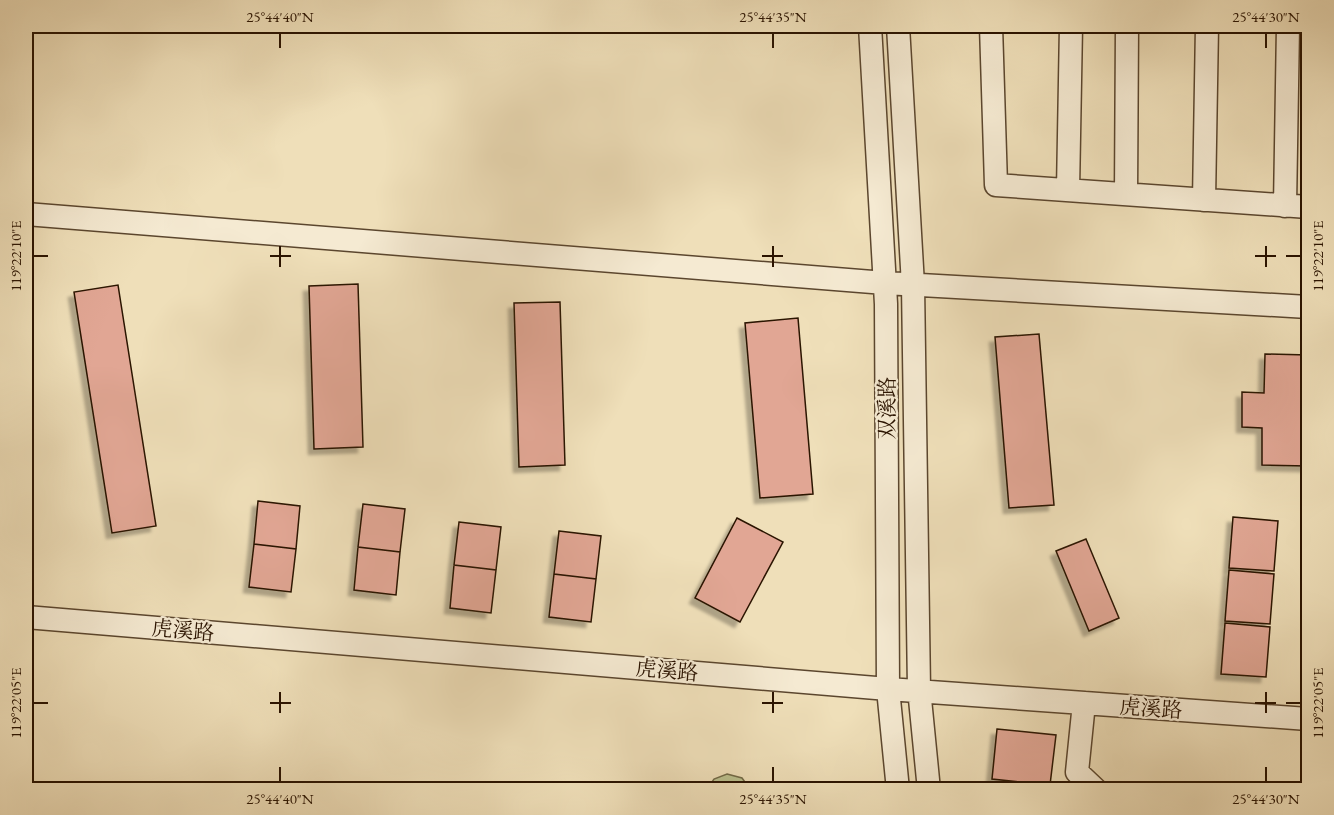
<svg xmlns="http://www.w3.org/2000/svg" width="1334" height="815" font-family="'EB Garamond','Noto Serif SC',serif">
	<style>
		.green { fill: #bbc18e; stroke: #726a47; stroke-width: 1.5 }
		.building { fill: #e1a694; stroke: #2a1300; stroke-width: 1.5; filter: url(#shadow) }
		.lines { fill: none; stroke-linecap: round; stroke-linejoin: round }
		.minor-casing { stroke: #5b462e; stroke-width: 25 }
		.minor { stroke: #f5ead2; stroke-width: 22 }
		.ticks { fill: none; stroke: #2a1300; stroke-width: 2 }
		.labels { text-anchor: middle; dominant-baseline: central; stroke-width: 4.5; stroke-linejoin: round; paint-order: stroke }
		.street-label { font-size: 21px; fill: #2a1300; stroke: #f5ead2 }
		.neatline { fill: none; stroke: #2a1300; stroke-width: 2 }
		.ticks-label { font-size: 15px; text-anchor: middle; fill: #2a1300 }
	</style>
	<defs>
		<filter id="shadow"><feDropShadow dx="-5.5" dy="5.5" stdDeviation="1.5" flood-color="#0004"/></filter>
	</defs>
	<rect width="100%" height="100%" fill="#efdfb9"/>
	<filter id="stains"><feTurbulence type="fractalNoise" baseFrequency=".00333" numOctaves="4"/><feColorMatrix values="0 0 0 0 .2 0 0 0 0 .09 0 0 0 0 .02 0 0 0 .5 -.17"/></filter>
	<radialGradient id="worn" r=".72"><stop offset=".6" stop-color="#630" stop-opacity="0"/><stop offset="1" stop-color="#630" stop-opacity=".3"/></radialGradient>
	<path class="green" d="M727,774l15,4 8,11h-43l7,-10z"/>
	<path class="building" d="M358,284l5,163 -49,2 -5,-163z
		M118,285l38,241 -44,7 -38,-241z
		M560,302l5,163 -46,2 -5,-164z
		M798,318l15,176 -53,4 -15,-175z
		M1039,334l15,171 -45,3 -14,-171z
		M1265,354l43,1v111l-46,-1v-37l-20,-1v-35l22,1z
		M258,501l42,5 -4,43 -42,-5z
		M363,504l42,5 -5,43 -42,-5z
		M1233,517l45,4 -4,50 -45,-3z
		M737,518l46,24 -43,80 -45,-24z
		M459,522l42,5 -5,43 -42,-5z
		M559,531l42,5 -5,43 -42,-5z
		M1086,539l33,79 -30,13 -33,-80z
		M254,544l42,5 -5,43 -42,-5z
		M358,547l42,5 -4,43 -42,-5z
		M454,565l42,5 -5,43 -41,-5z
		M1229,570l45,4 -4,50 -45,-3z
		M554,574l42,5 -5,43 -42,-5z
		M1225,623l45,4 -4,50 -45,-3z
		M997,729l59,6 -6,50 -58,-6z
		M983,783l29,7h-30z"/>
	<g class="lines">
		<defs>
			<path id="minor" d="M870,26l16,278 2,385 10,101
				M898,26l15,259 6,404 10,101
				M991,26l5,159 312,22
				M1068,190l3,-164
				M1126,194l1,-168
				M1204,200l3,-174
				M1285,206l3,-180
				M26,214l859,69 423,24
				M26,617l862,72 420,30
				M1084,703l-7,69 19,18"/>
		</defs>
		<use href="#minor" class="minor-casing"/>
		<use href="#minor" class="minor"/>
	</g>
	<path class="ticks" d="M280,33v15M773,33v15M1266,33v15M280,246v21M773,246v21M1266,246v21M33,256h15M270,256h21M762,256h21M1255,256h21M1286,256h15M280,692v21M773,692v21M1266,692v21M33,703h15M270,703h21M762,703h21M1255,703h21M1286,703h15M280,767v15M773,767v15M1266,767v15"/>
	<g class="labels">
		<g class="street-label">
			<text transform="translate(886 408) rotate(-90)">双溪路</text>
			<text transform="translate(183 630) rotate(5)">虎溪路</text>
			<text transform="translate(667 670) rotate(5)">虎溪路</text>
			<text transform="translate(1151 708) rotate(4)">虎溪路</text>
		</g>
	</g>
	<rect width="1334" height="815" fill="none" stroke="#efdfb9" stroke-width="66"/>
	<rect x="33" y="33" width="1268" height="749" class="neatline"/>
	<g class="ticks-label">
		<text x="280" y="22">25°44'40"N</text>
		<text x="773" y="22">25°44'35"N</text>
		<text x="1266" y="22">25°44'30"N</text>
		<text transform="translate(1318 256) rotate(-90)" y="5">119°22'10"E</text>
		<text transform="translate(16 256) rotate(-90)" y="5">119°22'10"E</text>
		<text transform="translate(1318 703) rotate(-90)" y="5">119°22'05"E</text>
		<text transform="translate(16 703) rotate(-90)" y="5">119°22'05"E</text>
		<text x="280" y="804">25°44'40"N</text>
		<text x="773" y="804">25°44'35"N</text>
		<text x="1266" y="804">25°44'30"N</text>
	</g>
	<rect width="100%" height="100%" filter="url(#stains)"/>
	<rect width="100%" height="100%" fill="url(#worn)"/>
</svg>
